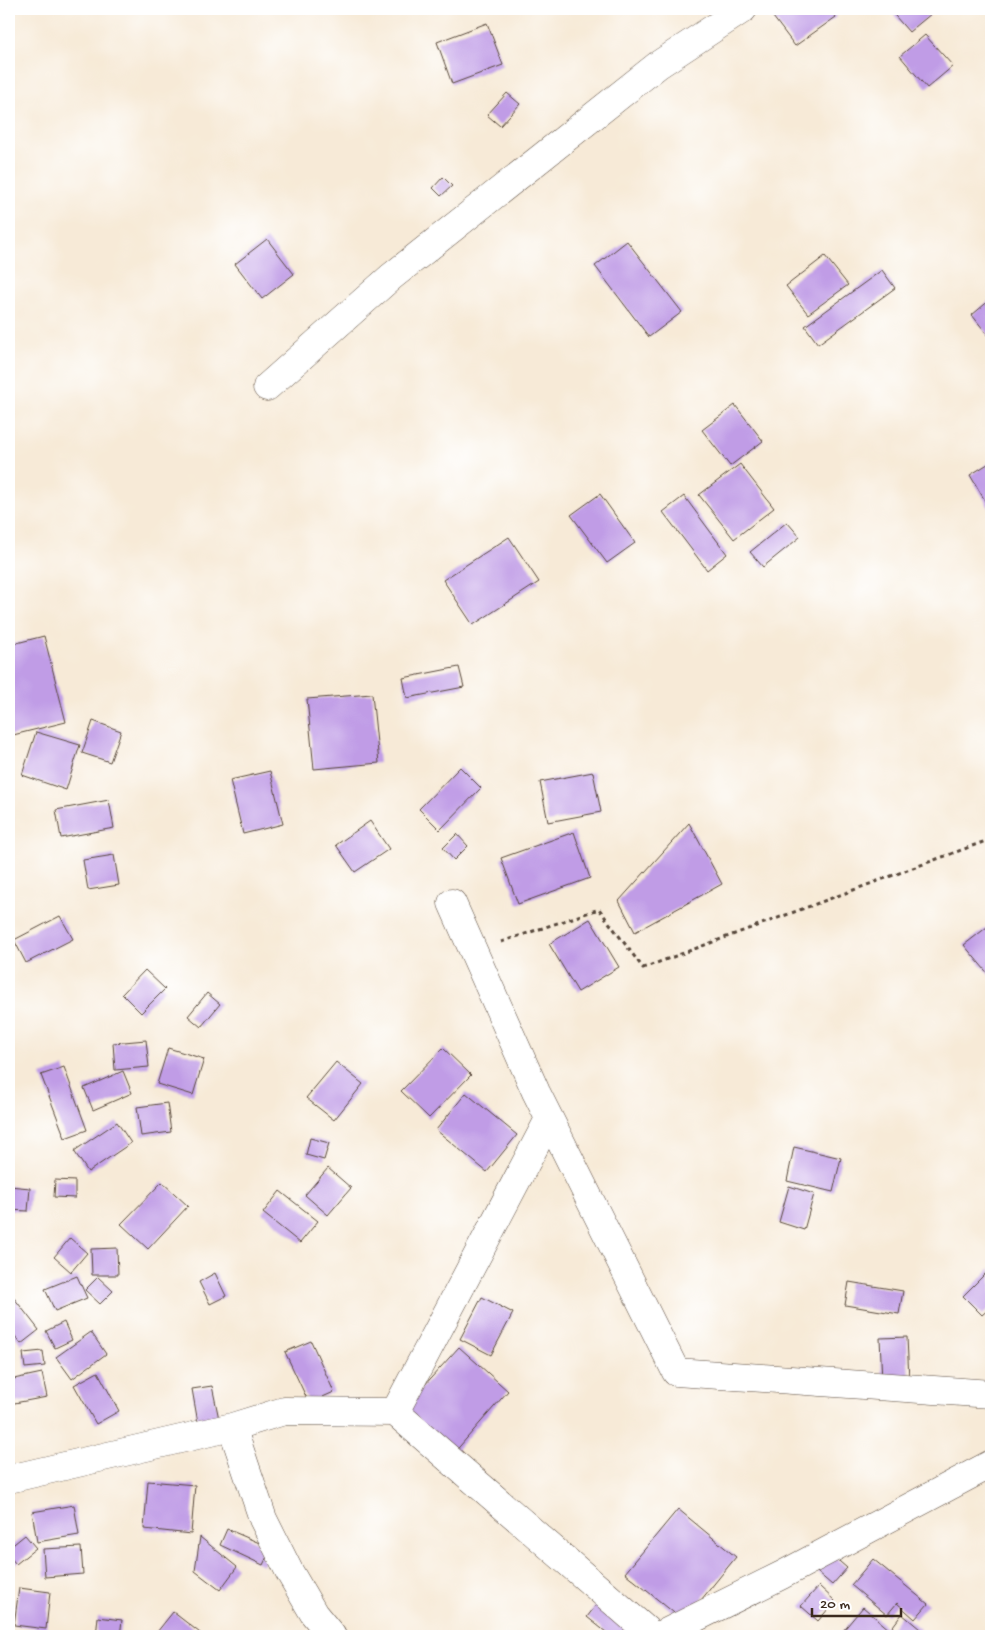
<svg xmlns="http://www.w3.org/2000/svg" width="1000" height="1645" font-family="'Gochi Hand',sans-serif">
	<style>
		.building { fill: #c09ce6 }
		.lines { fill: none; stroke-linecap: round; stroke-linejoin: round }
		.minor-casing { stroke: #57473a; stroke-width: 29 }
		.path { stroke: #57473a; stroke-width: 3; stroke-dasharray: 4 4; stroke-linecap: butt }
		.minor { stroke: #fff; stroke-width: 28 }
	</style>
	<rect width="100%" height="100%" fill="#fff"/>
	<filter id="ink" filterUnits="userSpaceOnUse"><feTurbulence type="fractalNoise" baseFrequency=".02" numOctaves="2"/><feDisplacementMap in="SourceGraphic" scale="10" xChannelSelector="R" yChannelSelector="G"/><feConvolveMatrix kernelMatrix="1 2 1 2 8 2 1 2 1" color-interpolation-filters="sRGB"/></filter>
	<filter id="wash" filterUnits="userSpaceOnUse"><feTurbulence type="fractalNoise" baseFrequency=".0096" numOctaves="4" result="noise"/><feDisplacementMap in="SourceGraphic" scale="20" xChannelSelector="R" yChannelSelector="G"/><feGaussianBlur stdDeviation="1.12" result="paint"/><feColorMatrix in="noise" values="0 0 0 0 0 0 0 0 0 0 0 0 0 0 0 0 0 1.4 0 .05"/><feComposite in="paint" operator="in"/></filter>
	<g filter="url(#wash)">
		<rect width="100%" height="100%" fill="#f7ead7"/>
		<g id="blocks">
			<path class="building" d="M767,9h63l6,8 -41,29z
				M889,9h48l-28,23z
				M487,23l16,42 -51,19 -15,-42z
				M925,35l28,31 -26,22 -27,-32z
				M507,93l13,11 -20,22 -13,-11z
				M443,177l9,9 -11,10 -8,-8z
				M267,239l27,35 -32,25 -27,-35z
				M627,241l55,71 -33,25 -54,-71z
				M825,256l23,29 -40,29 -22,-28z
				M882,270l13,18 -77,56 -13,-18z
				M991,299v40l-19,-24z
				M735,405l28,36 -33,25 -28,-36z
				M991,462v49l-21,-36z
				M740,464l34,44 -40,31 -35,-44z
				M600,494l35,49 -28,20 -36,-48z
				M684,496l43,58 -20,16 -44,-58z
				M787,522l13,15 -37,30 -13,-15z
				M509,537l30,45 -66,43 -30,-45z
				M44,636l22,86 -57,14v-91z
				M459,667l5,20 -57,11 -4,-20z
				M372,694l7,69 -65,6 -7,-70z
				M93,721l28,10 -11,31 -28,-9z
				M36,732l44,13 -14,45 -44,-15z
				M460,767l21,21 -41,42 -21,-21z
				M270,771l13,53 -40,10 -13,-54z
				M593,772l8,40 -53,10 -8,-40z
				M109,800l5,28 -53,10 -5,-28z
				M9,807l5,13 -5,2z
				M370,821l19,28 -34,23 -19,-27z
				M689,823l33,61 -87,48 -16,-31z
				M574,832l16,46 -72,26 -17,-46z
				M457,834l11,12 -14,14 -11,-12z
				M114,855l5,30 -31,5 -5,-30z
				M60,916l13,23 -47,24 -12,-23z
				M590,919l29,48 -41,25 -29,-48z
				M991,924v52h-1l-26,-31z
				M145,970l20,19 -24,24 -19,-19z
				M207,993l13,11 -19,23 -13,-11z
				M146,1040l3,27 -34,3 -2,-27z
				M168,1048l36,11 -11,36 -36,-11z
				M443,1048l28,27 -42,43 -28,-27z
				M336,1062l27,22 -29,36 -28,-22z
				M64,1067l23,63 -22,8 -24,-63z
				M123,1071l9,22 -39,17 -9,-22z
				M466,1093l51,42 -30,37 -51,-42z
				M167,1103l4,29 -30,4 -4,-29z
				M117,1122l14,21 -43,29 -14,-21z
				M310,1138l19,5 -5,17 -18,-5z
				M794,1147l47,11 -8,34 -46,-11z
				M328,1168l23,20 -23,27 -23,-20z
				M55,1180l20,1v17l-21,-1z
				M162,1182l26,24 -40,43 -27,-25z
				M9,1186l21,2 -2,23 -19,-1z
				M789,1186l25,8 -10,36 -25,-8z
				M280,1191l38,30 -18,22 -37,-30z
				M70,1238l17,15 -16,19 -17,-15z
				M117,1248l1,27h-26l-1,-26z
				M991,1268v39l-9,8 -19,-19z
				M215,1273l11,23 -16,8 -11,-22z
				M77,1276l10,22 -32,13 -10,-22z
				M98,1277l15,14 -13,13 -15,-14z
				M849,1282l54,9 -4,23 -54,-9z
				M482,1297l31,16 -22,42 -31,-16z
				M14,1298l25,32 -18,14 -12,-16v-27z
				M64,1322l8,18 -17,8 -9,-17z
				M91,1332l15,22 -34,25 -16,-22z
				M907,1337l2,43 -27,1 -2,-43z
				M311,1341l23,51 -25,11 -24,-51z
				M459,1347l49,44 -55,63 -50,-45z
				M43,1351l2,15 -20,2 -2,-15z
				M98,1372l21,39 -23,13 -22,-39z
				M42,1373l5,24 -38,7v-24z
				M212,1386l7,33 -21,4 -6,-34z
				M148,1481l47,4 -4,49 -47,-5z
				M74,1505l5,30 -42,7 -5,-30z
				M678,1509l58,48 -52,64 -59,-48z
				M227,1529l44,19 -8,17 -43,-20z
				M25,1535l11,13 -20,16 -7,-8v-8z
				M200,1537l37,30 -17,23 -25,-19z
				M81,1547l2,27 -38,3 -2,-28z
				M832,1555l15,13 -15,17 -15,-13z
				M873,1559l55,45 -13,15 -18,-16 -10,12 -36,-30z
				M819,1586l16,15 -17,20 -17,-15z
				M19,1588l31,4 -4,37 -32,-4z
				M597,1604l37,32h-23l-24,-19z
				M863,1607l27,23 12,-16 18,15 -6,7h-67l-5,-4z
				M173,1612l31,24h-42l-5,-4z
				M98,1617l24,3 -2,16h-24z"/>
		</g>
	</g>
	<g filter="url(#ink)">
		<use href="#blocks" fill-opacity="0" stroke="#57473a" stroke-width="1"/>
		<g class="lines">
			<defs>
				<path id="minor" d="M267,387l124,-110 267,-212 85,-56
					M452,903l84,189 140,280 315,22
					M395,1412l154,-293
					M232,1427l31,92 26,52 25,43 18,22
					M9,1479l223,-52 52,-16 111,1 258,224
					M659,1636l123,-61 209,-111"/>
			</defs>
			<use href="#minor" class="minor-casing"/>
			<path class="path" d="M501,942l98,-33 44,59 348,-129"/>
			<use href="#minor" class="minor"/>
		</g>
	</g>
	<rect width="1000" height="1645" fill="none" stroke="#fff" stroke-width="30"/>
	<path d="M812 1608v8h89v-8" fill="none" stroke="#3b2a1e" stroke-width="2.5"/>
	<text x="820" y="1608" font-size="15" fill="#3b2a1e" stroke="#ffffff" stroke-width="4" paint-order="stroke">20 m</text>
</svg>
